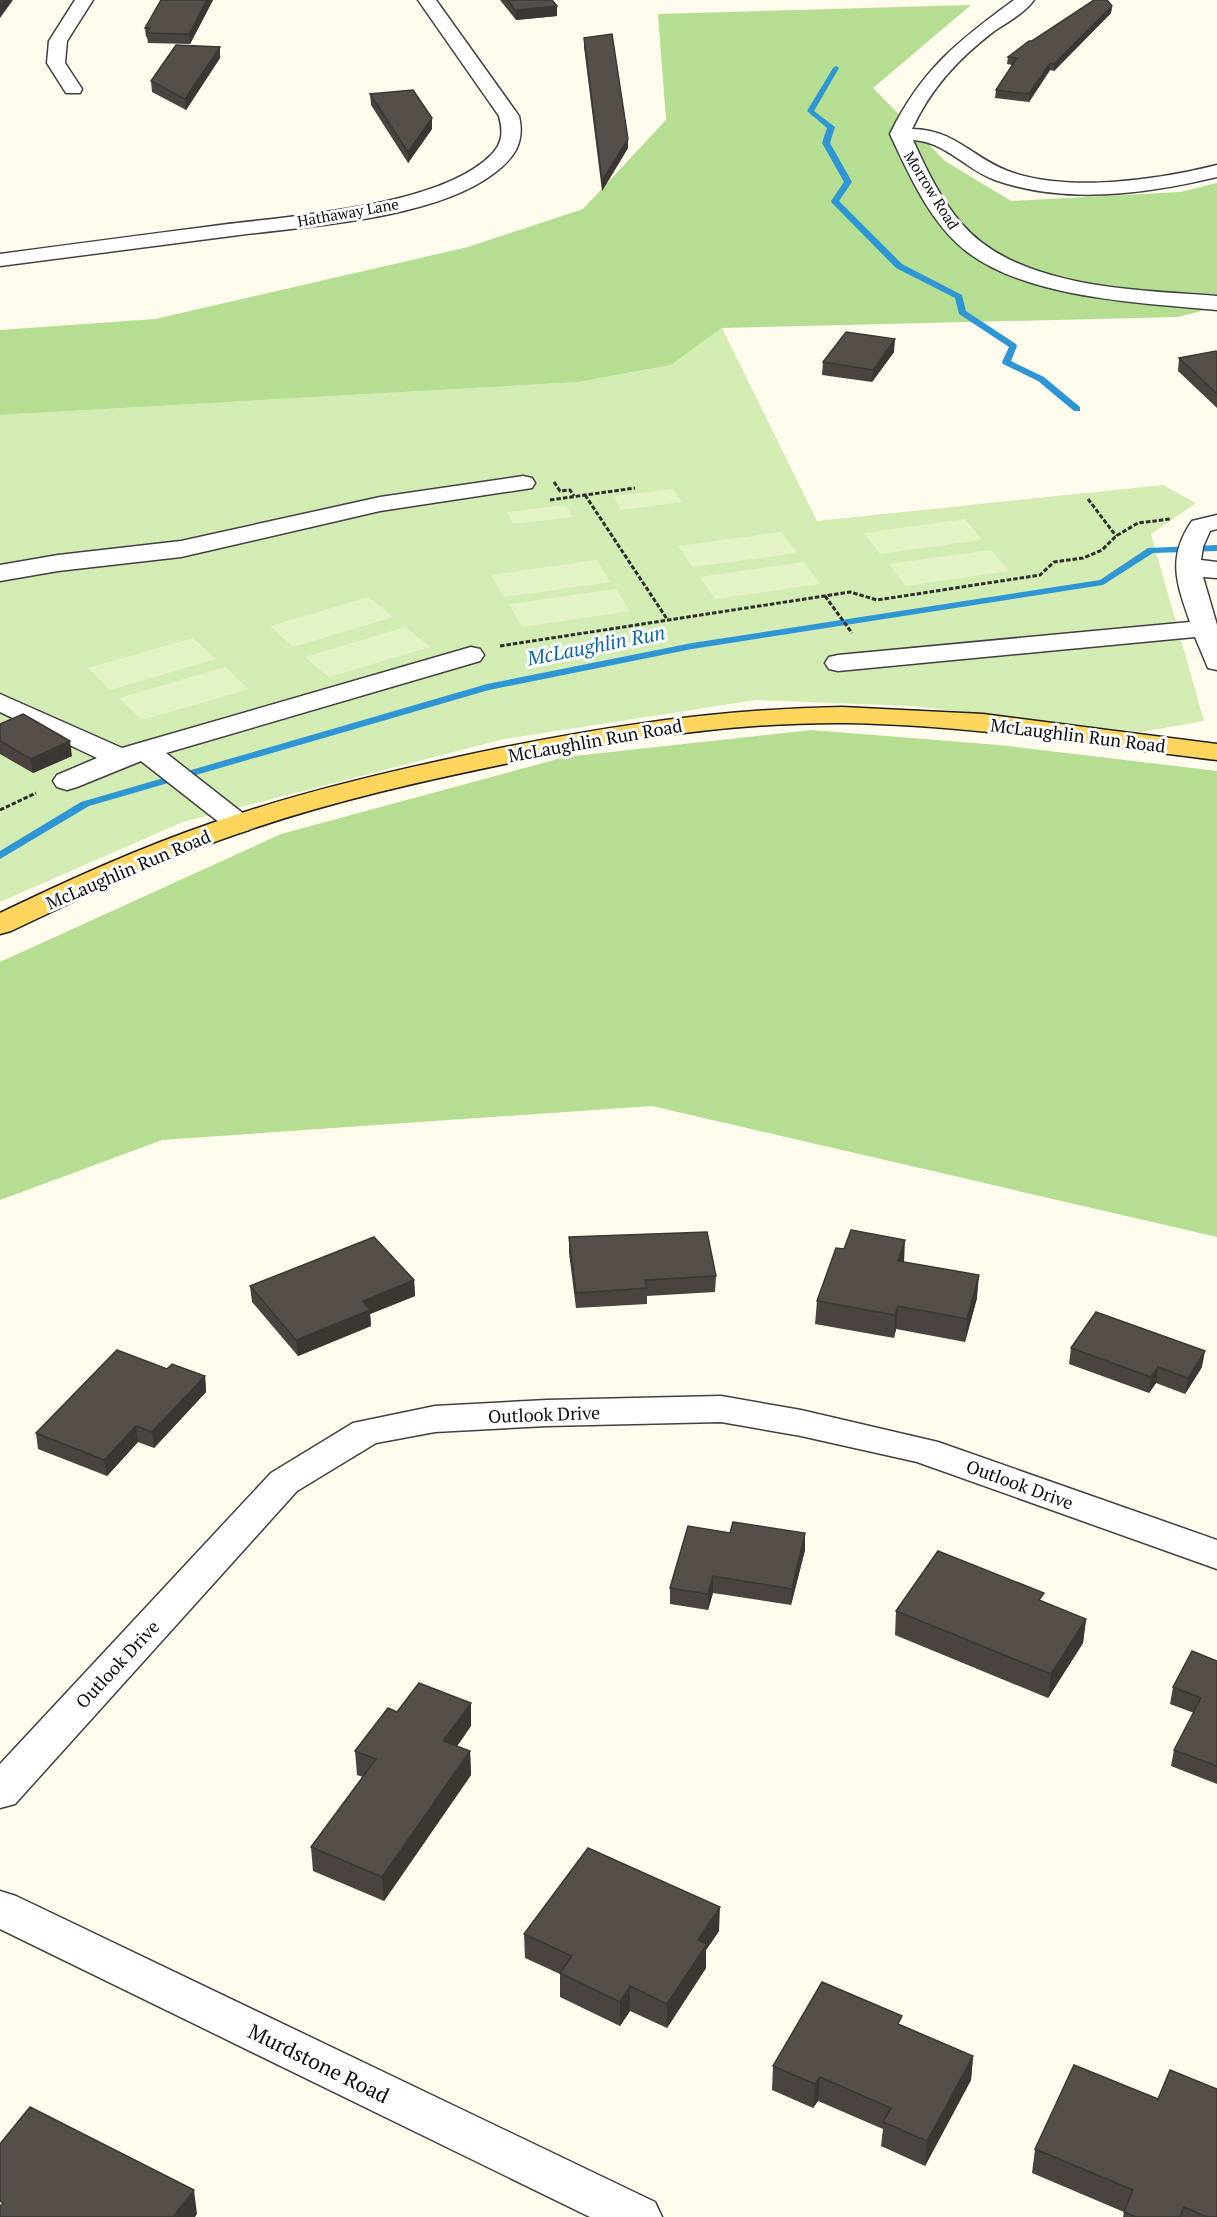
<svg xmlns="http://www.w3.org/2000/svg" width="1217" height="2217" font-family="'PT Serif',serif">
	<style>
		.green { fill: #d2ecb4 }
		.forest { fill: #b5de92 }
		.pitch { fill: #e4f3c6 }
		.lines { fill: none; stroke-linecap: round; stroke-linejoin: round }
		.stream { fill: #2f96d6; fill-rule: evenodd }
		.minor-casing { stroke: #404040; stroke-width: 3 }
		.major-casing { stroke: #1e1e1e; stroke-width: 3 }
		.path { stroke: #2f2f2f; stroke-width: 3; stroke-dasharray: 4.5 2; stroke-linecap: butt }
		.minor { fill: #fff; fill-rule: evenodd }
		.major { fill: #ffd65d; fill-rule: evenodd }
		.wall { fill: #4a433f }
		.shaded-wall { fill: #3c3733 }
		.building { fill: #564e49; stroke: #3c3733; stroke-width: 1.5 }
		.labels { text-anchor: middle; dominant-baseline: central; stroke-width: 6; stroke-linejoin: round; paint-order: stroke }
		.far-street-label { font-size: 15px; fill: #0d0d0d; stroke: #fff }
		.street-label { font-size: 18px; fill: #0d0d0d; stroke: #fff }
		.water-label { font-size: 20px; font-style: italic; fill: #0e66a7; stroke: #fff }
		.near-street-label { font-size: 21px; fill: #0d0d0d; stroke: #fff }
	</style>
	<rect width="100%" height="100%" fill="#fffbed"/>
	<path class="green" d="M722,328l95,193 346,-36 33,18 -45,31 53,187 -63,11 -230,-26 -155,-6 -252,39 -321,83 -183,80v-487l579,-33 92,-17z"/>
	<path class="forest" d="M971,5l-98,83 72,73 66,40 169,-9 37,-9v124l-39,10 -456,11 -51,37 -92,17 -579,33v-85l155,-11 313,-72 115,-38 83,-89 -8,-106z
		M811,730l188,15 218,26v466l-565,-131 -490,34 -162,60v-238l281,-128 284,-77z"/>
	<path class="pitch" d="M673,489l9,13 -61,8 -8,-14z
		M566,505l7,12 -60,7 -6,-12z
		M965,519l17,21 -102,14 -16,-21z
		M781,532l16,21 -104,14 -15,-21z
		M991,550l18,21 -103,15 -17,-22z
		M597,560l13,22 -106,15 -13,-22z
		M804,562l16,22 -105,15 -15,-22z
		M616,589l14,22 -108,16 -13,-23z
		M369,597l24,20 -100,30 -23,-21z
		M405,627l25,20 -101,30 -24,-20z
		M193,638l23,21 -106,31 -22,-22z
		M225,667l24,22 -107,31 -23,-22z"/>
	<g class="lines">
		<path class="stream" d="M836,66l3,2 -25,43 21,16 -5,16 22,39 -13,19 63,63 60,31 4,16 50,33 1,2 -6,15 33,16 36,30v4h-6l-36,-30 -35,-17 -1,-2 7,-15 -50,-33 -4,-16 -59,-30 -64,-65 -1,-2 13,-19 -22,-39 5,-15 -20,-17 26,-43z
			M1217,545v6l-64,2 -50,32 -411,64 -203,41 -400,116 -89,53v-8l81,-49 406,-118 205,-41 408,-63 48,-32z"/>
		<defs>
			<path id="minor" d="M75,0h18l-26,41 -2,22 17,26 -2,4h-14l-19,-30 2,-22z
				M418,0h18l83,116c6,26 -4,42 -26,58 -58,44 -181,52 -254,61 -80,10 -159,21 -239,31v-12c71,-10 142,-19 213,-28 73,-10 227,-18 279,-72 11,-12 11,-23 7,-38z
				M1014,0h20c-9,13 -28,23 -41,32 -35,27 -62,56 -81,97 44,1 59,28 96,42 59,22 149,9 209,-6v12c-71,17 -152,28 -222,3 -30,-11 -49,-38 -82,-40 13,29 28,60 49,84 56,65 176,66 255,72v14c-74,-7 -185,-11 -247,-56 -38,-27 -61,-79 -80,-120 31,-64 68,-93 124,-134z
				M523,476l9,2 3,5 -3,5 -152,23 -199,46 -123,14 -58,10v-16l58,-10 123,-14 199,-44z
				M1217,515v14l-7,2 -7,16 -2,13 16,2v16l-14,-1 14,48v45l-9,-2 -13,-31 -357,34 -9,-2 -4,-6 4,-6 9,-2 352,-33c-14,-40 -23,-65 2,-101z
				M471,647l9,2 4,6 -4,6 -314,92 83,65 5,6 -5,6 -10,3 -10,-3 -88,-69 -64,26 -10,3 -10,-3 -4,-6 4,-6 40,-17 -97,-46v-18l122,54z
				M721,1396l80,14 137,32 279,98v29l-300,-107 -116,-26 -80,-14 -174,4 -112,6 -59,11 -79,48 -282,313 -15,4v-44l271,-291 82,-50 82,-17 112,-6z
				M0,1891l16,5 639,306 7,15h-72l-590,-288z"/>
			<path id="major" d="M842,707l141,7 234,30v16c-124,-15 -247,-35 -372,-37 -106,-1 -212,15 -316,36 -99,20 -199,42 -295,76 -77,26 -150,61 -223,96l-11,3v-21c69,-33 139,-65 212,-90 76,-27 154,-46 232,-63 131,-29 263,-51 398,-53z"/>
		</defs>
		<use href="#minor" class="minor-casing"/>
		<use href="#major" class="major-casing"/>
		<path class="path" d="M554,482l6,9 10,-1 4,6
			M585,495l82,124
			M1088,499l28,37
			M550,500l85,-12
			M825,596l27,37
			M500,646l350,-54 27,8 163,-25 14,-13 29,-4 19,-8 14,-14 22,-13 32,-4
			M0,810l36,-17"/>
		<use href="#minor" class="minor"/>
		<use href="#major" class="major"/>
	</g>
	<path class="wall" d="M160,0h53l-23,44 -42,-1 -1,-6h-1l-1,-9 15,-26z
		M500,0h52l5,6v10l-41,4z
		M1112,6l-1,7 -57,58 -4,-1 -21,32 -34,-4 1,-8 16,-25 -5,-1 1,-7 24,-16z
		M584,38l44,110 -26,43 -18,-144z
		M220,47v11l-34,52 -34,-18 -1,-11z
		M370,94l62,35 -24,34 -37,-58z
		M894,352l-22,30 -50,-7 1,-13z
		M1217,352v56l-39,-37 1,-13z
		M0,724l72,32 -39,17 -33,-19z
		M569,1237l147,39 -1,16 -68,4v8l-71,4 -7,-55z
		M904,1262l73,36 -12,44 -69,-13 -2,9 -79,-14 2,-23z
		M414,1280l1,16 -45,18 1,12 -73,30 -46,-54 -2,-16z
		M1071,1348l131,19 -17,27 -29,-11 -7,10 -80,-29z
		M167,1369l38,7 1,16 -52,56 -16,-6 -31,34 -69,-27 -2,-16z
		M730,1533h75v17l-14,55 -78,-12 -5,17 -38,-6v-16z
		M896,1611l190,8 -3,24 -35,55 -153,-63z
		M1217,1661v123l-46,-18 3,-16 20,-37 -24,-9 3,-17z
		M397,1712l74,14 -14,20 13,5 1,24 -87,126 -71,-30 -2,-24 52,-70 -6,-2 -2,-24z
		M719,1931l-13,19v18l-39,60 -37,-17 -10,15 -60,-29v-23l-35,-16 -1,-24z
		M901,2025l72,31 -2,24 -46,86 -44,-20 2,-17 -65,-28 -5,7 -41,-18 1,-24z
		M1158,2099l59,118h-94l1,-5 -92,-39 3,-24z"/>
	<path class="shaded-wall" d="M4,0h9l-13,18v-12z
		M207,0h6l-23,44 -1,-10z
		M557,6v10l-41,4 -1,-10z
		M1112,6l-1,7 -57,58v-7z
		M220,47v11l-34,52 -1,-11z
		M1050,63v7l-21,32v-8z
		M432,118v11l-24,34v-11z
		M628,139v9l-26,43v-10z
		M895,339l-1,13 -22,30 1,-12z
		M70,741l2,15 -39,17 -2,-14z
		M905,1240l-1,23 -6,-2z
		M979,1275l-2,23 -12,44 2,-23z
		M414,1280l1,16 -45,18 1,12 -73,30 -2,-16 67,-39z
		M898,1306l-2,23 -2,9 1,-23z
		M1205,1351l-3,16 -17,27 3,-16z
		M1158,1367l-2,16 -7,10 2,-16z
		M205,1376l1,16 -52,56 -2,-16z
		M136,1426l2,16 -31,34 -3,-16z
		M805,1533v17l-14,55 1,-16z
		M713,1576v17l-5,17v-16z
		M1086,1619l-3,24 -35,55 3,-24z
		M471,1703v23l-27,39 -1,-24z
		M470,1751l1,24 -87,126 -2,-24z
		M720,1907l-1,24 -13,19v18l-39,60v-24l31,-64z
		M630,1986v25l-10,15v-24z
		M973,2056l-2,24 -46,86 2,-25z
		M820,2077l-2,24 -5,7 2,-24z
		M194,2190l3,24 -2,3h-22z"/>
	<path class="building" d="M0,0h4l-4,6z
		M161,0h46l-18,34 -42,-1 3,-5h-5z
		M508,0h44l5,6 -42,4z
		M1094,0h13l5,6 -58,58 -4,-1 -21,31 -33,-4 21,-32 -9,-1 21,-16h3z
		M612,34l16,105 -26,42 -18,-143z
		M176,45l44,2 -35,52 -34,-18z
		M413,90l19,28 -24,34 -38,-58z
		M846,332l49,7 -22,31 -50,-8z
		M1216,351l1,1v42l-38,-36z
		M23,714l47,27 -39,18 -31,-18v-17z
		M851,1230l54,10 -7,21 81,14 -12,44 -69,-13 -3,9 -78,-14 19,-53 8,1z
		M707,1232l9,44 -71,4 2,8 -71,5 -7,-56z
		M374,1237l40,43 -51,21 7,9 -74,30 -46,-54z
		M1096,1312l109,39 -17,27 -30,-11 -7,10 -80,-29z
		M117,1350l50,19 5,-5 33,12 -53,56 -16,-6 -32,34 -68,-27z
		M733,1522l72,11 -13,56 -79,-13 -5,18 -38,-6 18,-62 42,7z
		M938,1551l106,42 -5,7 47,19 -35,55 -155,-63z
		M1192,1651l25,10v105l-43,-16 27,-52 -28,-11z
		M419,1683l52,20 -28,38 27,10 -88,126 -71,-30 65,-88 -21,-8 33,-43 9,4z
		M588,1848l132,59 -22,33 9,4 -40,60 -37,-18 -10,16 -60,-29 12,-17 -48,-22z
		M822,1982l80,34 -4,8 75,32 -46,85 -44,-19 8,-14 -71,-31 -5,7 -42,-18z
		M1074,2065l84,34 12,-29 47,19v128h-10l-23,-10 -4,10h-44l-12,-5 9,-22 -98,-41z
		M30,2107l164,83 -21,27h-173v-11l3,-3 -3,-2v-57z"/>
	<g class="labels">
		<g class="far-street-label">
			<text transform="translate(932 190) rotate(58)">Morrow Road</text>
			<text transform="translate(348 212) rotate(-10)">Hathaway Lane</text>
		</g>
		<g class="street-label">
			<text transform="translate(1078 735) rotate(7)">McLaughlin Run Road</text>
			<text transform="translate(595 740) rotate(-10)">McLaughlin Run Road</text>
			<text transform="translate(128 869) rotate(-23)">McLaughlin Run Road</text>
			<text transform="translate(544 1414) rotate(-2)">Outlook Drive</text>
			<text transform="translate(1020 1484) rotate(20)">Outlook Drive</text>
			<text transform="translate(117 1664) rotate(-47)">Outlook Drive</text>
		</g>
		<g class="water-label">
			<text transform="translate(596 645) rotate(-11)">McLaughlin Run</text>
		</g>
		<g class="near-street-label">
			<text transform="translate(319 2063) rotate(26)">Murdstone Road</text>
		</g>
	</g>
</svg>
